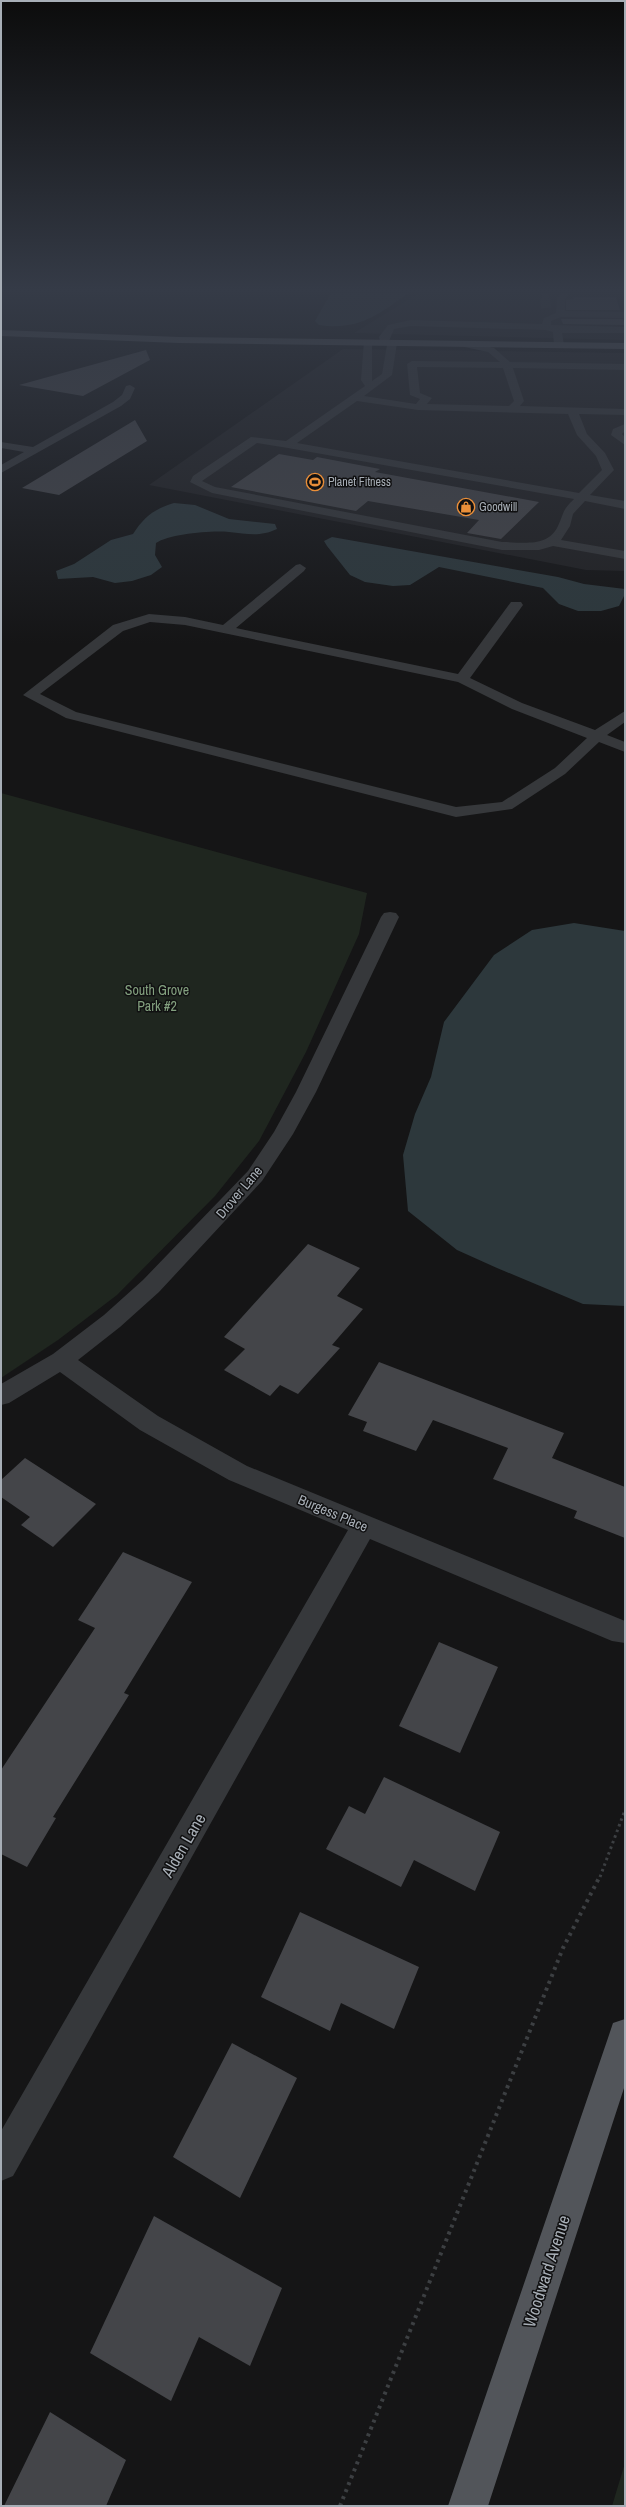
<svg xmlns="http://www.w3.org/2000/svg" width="626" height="2507" font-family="'Archivo Narrow',sans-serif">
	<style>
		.built { fill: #212123 }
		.green { fill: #1f261f }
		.water { fill: #2d383c }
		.building { fill: #444549 }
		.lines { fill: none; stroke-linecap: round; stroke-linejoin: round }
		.minor-tunnel { stroke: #323436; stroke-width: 10; stroke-dasharray: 10 5; stroke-linecap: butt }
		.path-far1 { stroke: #3c3f42; stroke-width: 3; stroke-dasharray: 2.5 3.5; stroke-linecap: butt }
		.path { stroke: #3c3f42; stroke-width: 4; stroke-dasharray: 3 4.5; stroke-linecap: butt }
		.minor { fill: #36383b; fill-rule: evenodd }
		.major { fill: #52555a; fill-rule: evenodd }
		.labels { text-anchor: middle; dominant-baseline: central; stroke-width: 3; stroke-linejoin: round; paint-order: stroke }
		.far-poi-label { font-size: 12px; fill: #a7aeb6; stroke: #101011; text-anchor: start }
		.park-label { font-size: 14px; fill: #83a07f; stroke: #101011 }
		.street-label { font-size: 14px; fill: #a7aeb6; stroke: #101011 }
		.near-street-label { font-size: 17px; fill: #a7aeb6; stroke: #101011 }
	</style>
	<rect width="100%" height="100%" fill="#151516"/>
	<path class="built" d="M419,293h206v47l-271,-7z
		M343,349l282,4v218l-39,-1 -437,-85z"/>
	<path class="green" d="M1,793l366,100 -8,41 -53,118 -47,89 -44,55 -98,99 -59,45 -57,38z
		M625,2463v43h-13z"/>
	<path class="water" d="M331,293h77c-29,22 -51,38 -89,32l-4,-4z
		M174,503l21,2 34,14 46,5 2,5c-17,8 -29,5 -48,3 -17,-2 -60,2 -73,11l-1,12 7,12 -11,8 -19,6 -17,2 -22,-6 -35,2 -2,-8 18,-7 37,-24 22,-6c11,-17 21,-25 41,-31z
		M332,537l226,40 26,7 41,5v5l-6,12 -18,5h-23l-19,-7 -16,-16 -104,-21 -29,18 -17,1 -28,-4 -15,-7 -23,-29 -3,-5z
		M574,923l51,8v375l-42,-2 -86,-36 -40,-18 -49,-39 -5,-56 12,-41 16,-37 13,-55 50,-67 38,-25z"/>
	<path class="building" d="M573,297h43l4,13h-54v-10l8,-1z
		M561,319h62l2,6 -62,-1z
		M146,350l4,10 -67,36 -64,-11z
		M135,420l12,21 -88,54 -37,-7z
		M279,454l34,6 4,-3 63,12 -5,3 164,30 -38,37 -34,-6 12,-13 -111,-19 -12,10 -125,-24z
		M308,1244l52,24 -23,28 26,13 -31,36 8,3 -42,46 -18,-9 -10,11 -46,-26 21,-21 -21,-12z
		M379,1362l185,71 -12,25 73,29v51l-51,-20 3,-7 -84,-32 15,-31 -75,-28 -17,31 -53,-20 4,-9 -19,-7z
		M25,1458l71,46 -43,43 -32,-22 9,-8 -29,-20v-17z
		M123,1552l69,30 -68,111 5,2 -76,122 3,1 -29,49 -26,-13v-84l94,-142 -17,-8z
		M439,1642l59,25 -38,86 -61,-27z
		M384,1777l116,55 -25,59 -61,-31 -13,27 -75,-38 23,-43 16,8z
		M300,1912l119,55 -25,62 -53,-26 -11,28 -69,-34z
		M232,2043l65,35 -57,120 -67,-41z
		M154,2216l128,72 -32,78 -51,-29 -28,64 -81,-48z
		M50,2412l76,48 -20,46h-102z"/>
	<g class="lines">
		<path class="minor-tunnel" d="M545,298l1,10"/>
		<path class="path-far1" d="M600,1877l25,-67"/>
		<path class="path" d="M340,2506l223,-558 37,-72"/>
		<path class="minor" d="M542,293h8l-2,7h-6z
			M561,293h9l-5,6v12l60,1v6l-64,-1 -10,4v4l74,2v6h-63l2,12 -5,3 -5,-3 -1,-13 -7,-2 -135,-4 -17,3 -5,12 8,2 -5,32 -28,21 52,8 4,-5 -10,-4 -3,-31 5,-3 88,1 -12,-10 -28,-6 -2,-2 5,-3 31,7 16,14 115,2v6l-112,-2 11,33 -4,5 105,3v6l-46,-1 8,20 18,19 9,17 -24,25 35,6v8l-40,-8 -12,13 -3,12 -9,14 64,11v8l-72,-13 -14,4h-37l-290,-57 -22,-11 3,-6 58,-39 35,4 79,-55 -4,-6 3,-39 8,2v38l10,-7 5,-29h-6l-2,-8 9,-12 23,-5 131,4 2,-6 12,-5 1,-15zM417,367l86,1 11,33 -5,5 -82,-2 5,-6 -12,-5zM357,401l61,9 150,4 9,21 19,21 6,14 -23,23 -282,-50zM257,443l31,5 286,51c-13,13 -9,12 -16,27 -10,22 -36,16 -56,16l-287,-55 -13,-6z
			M130,385l5,3 -5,11 -9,7 -120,67v-8l23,-13 -23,-4v-6l32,5 80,-45 9,-7 4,-9z
			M625,424v7l-3,3 3,3v8l-14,-10 2,-6z
			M300,564l6,4 -2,3 -68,57 222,46 53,-72h10l2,3 -53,73 52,25 73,27 30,-19v11l-18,13 18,7v10l-26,-10 -34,32 -53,35 -56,8 -390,-99 -43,-23 90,-70 36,-11 36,3 38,8 73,-60zM150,622l35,3 273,57 54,27 75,29 -32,30 -53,34 -46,5 -380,-95 -36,-18 83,-63z
			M390,912l6,1 3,4 -83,175 -23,42 -31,47 -103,111 -39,35 -42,33 80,56 89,50 378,155v22l-13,-2 -242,-102 -357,637 -12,5v-50l347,-601 -119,-50 -89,-50 -80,-58 -51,31 -8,2v-21l52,-30 51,-39 39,-35 105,-109 26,-39 22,-40 85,-175 3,-4z"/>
		<path class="major" d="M1,330l178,7 446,6v6l-446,-6 -178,-7z
			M625,2019v66l-137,421h-40l161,-471 4,-12z"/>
	</g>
	<linearGradient id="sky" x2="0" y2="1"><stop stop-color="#0c0c0c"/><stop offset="0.45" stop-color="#353b47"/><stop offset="1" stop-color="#353b47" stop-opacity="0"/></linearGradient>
	<rect width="626" height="644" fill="url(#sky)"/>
	<defs>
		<symbol id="stadium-ring" viewBox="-11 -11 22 22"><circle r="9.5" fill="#101011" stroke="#ea8f39" stroke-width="1.5"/><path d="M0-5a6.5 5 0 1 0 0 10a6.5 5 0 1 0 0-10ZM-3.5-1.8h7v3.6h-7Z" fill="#ea8f39"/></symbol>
		<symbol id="shop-ring" viewBox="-11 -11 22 22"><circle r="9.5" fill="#101011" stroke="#ea8f39" stroke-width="1.5"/><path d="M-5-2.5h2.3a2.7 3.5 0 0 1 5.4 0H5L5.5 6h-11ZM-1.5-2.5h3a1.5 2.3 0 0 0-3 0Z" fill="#ea8f39"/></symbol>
	</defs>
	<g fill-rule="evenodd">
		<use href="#stadium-ring" x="305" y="472" width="20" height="20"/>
		<use href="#shop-ring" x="456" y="497" width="20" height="20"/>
	</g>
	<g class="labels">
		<g class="far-poi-label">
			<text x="328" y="482">Planet Fitness</text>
			<text x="479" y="507">Goodwill</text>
		</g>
		<g class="park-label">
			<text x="157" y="990">South Grove<tspan x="157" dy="16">Park #2</tspan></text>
		</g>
		<g class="street-label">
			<text transform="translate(239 1192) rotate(-50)">Drover Lane</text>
			<text transform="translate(333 1513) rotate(23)">Burgess Place</text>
		</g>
		<g class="near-street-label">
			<text transform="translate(183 1845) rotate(-60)">Alden Lane</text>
			<text transform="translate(546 2271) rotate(-72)">Woodward Avenue</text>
		</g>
	</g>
	<rect width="626" height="2507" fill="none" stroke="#a7aeb6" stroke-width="4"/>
</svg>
